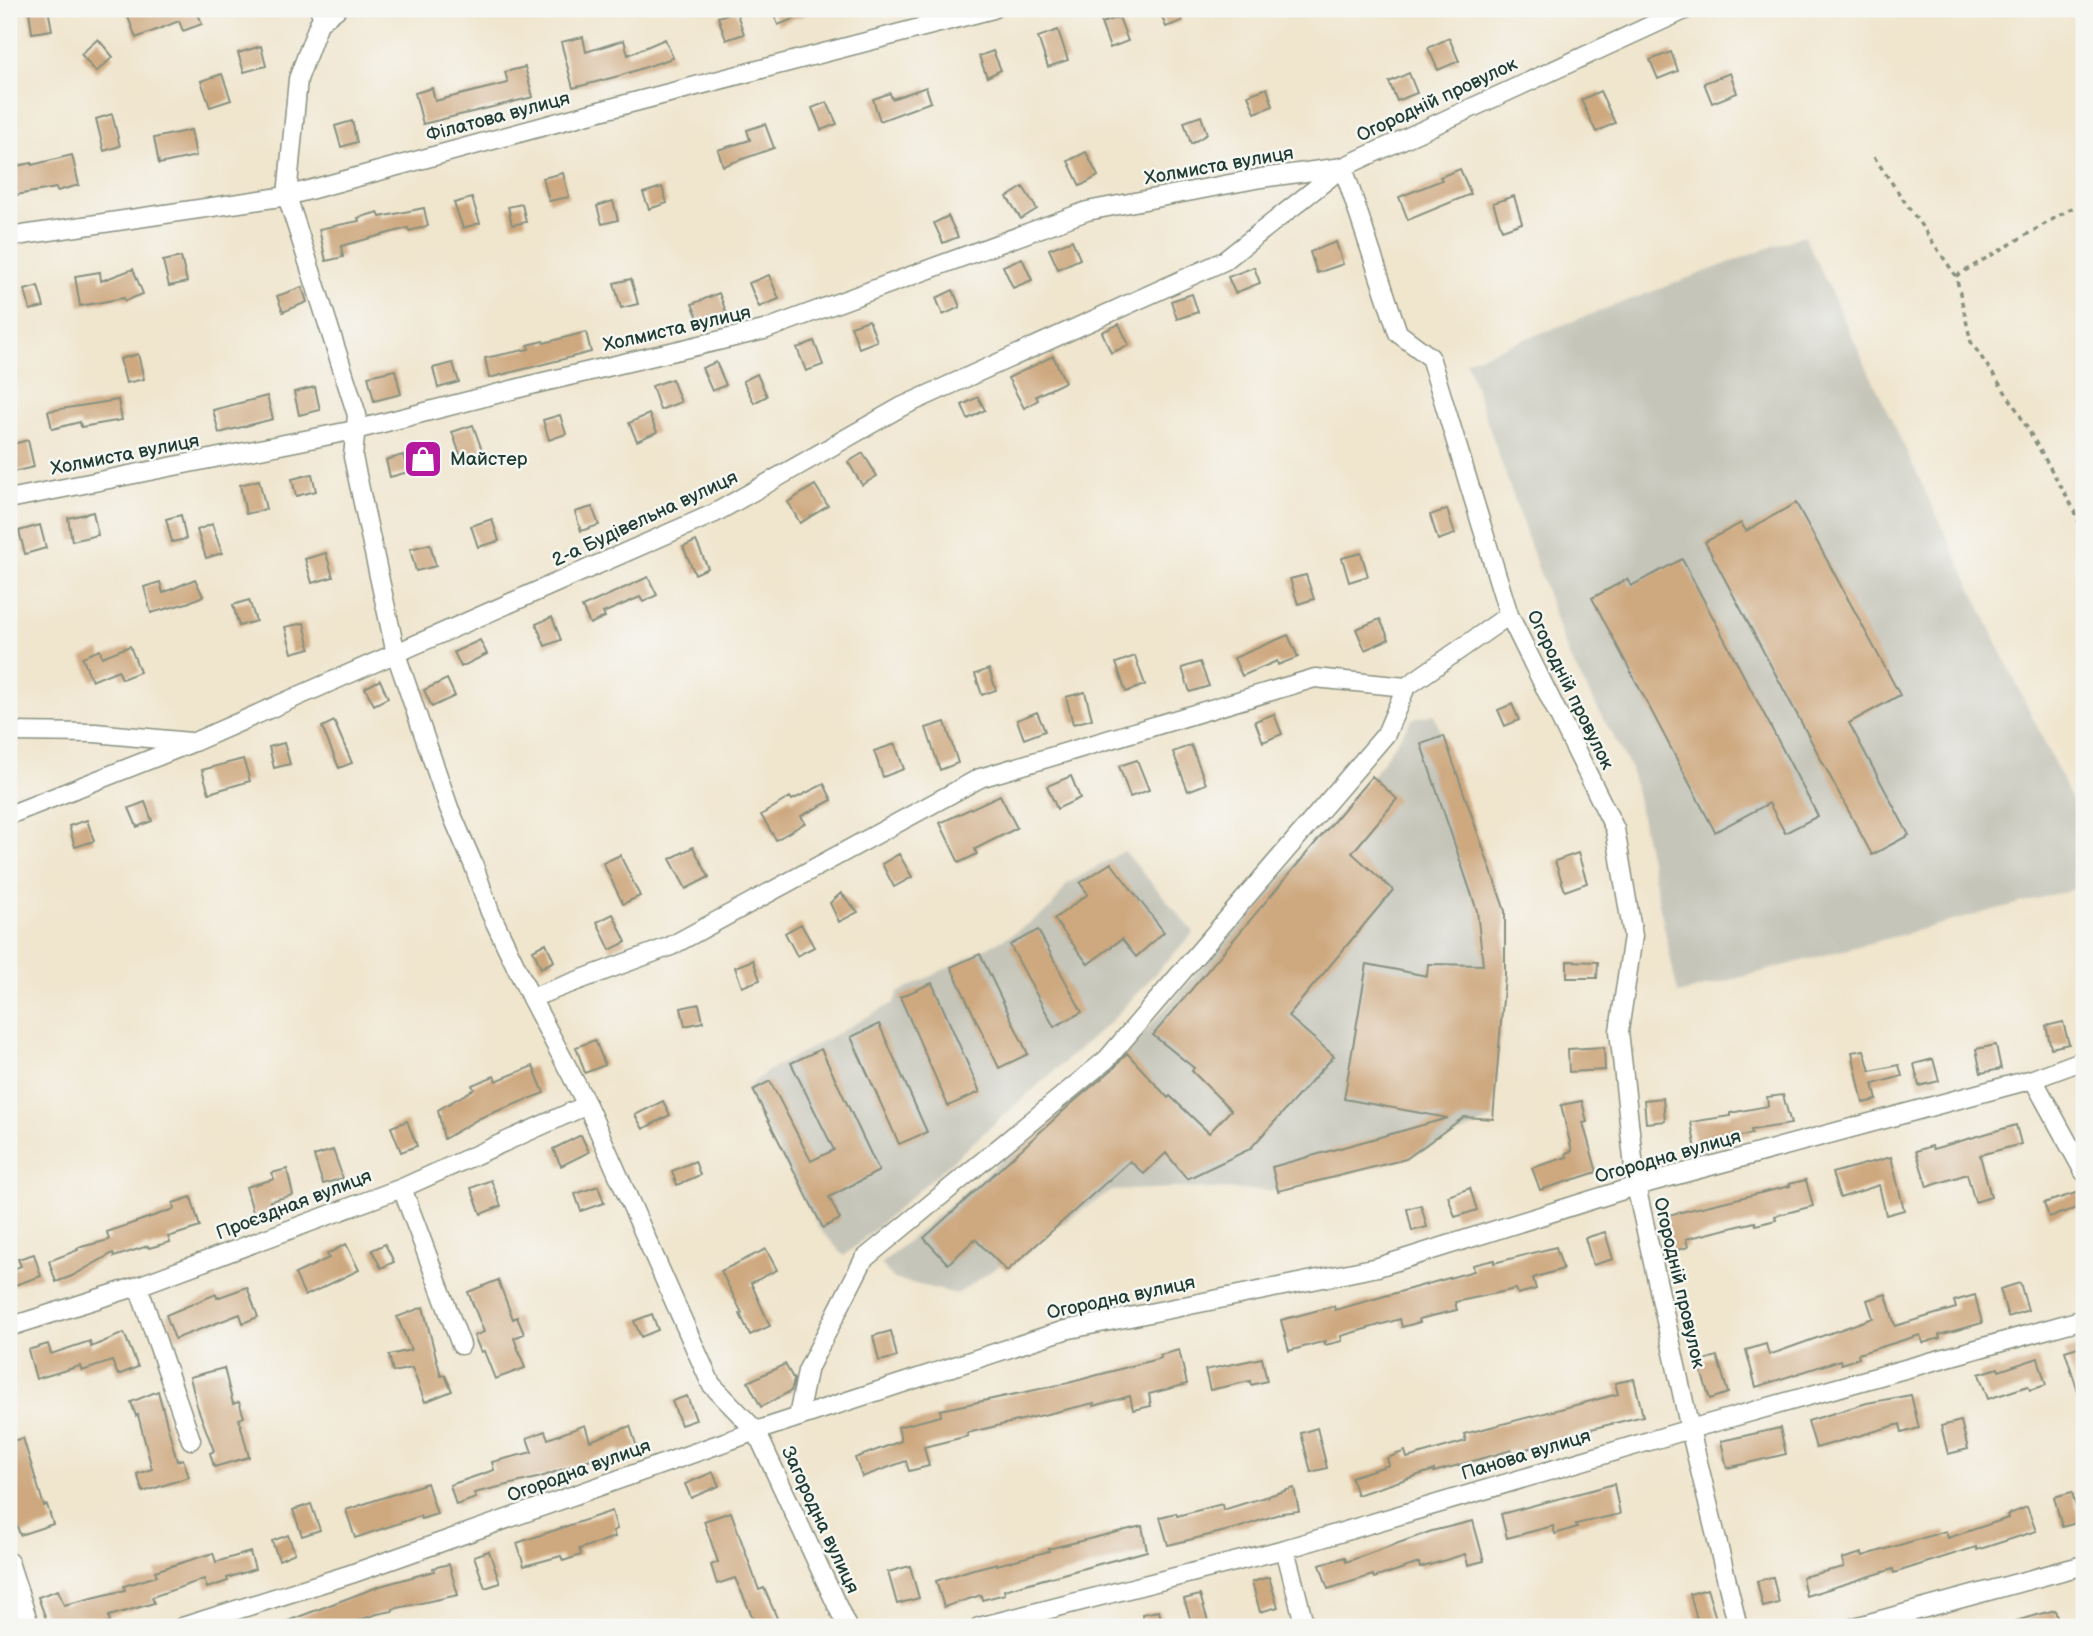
<svg xmlns="http://www.w3.org/2000/svg" width="2093" height="1636" font-family="'Balsamiq Sans',sans-serif">
	<style>
		.industrial { fill: #c5c5b9 }
		.building { fill: #cea87f }
		.lines { fill: none; stroke-linecap: round; stroke-linejoin: round }
		.lane-casing { stroke: #889180; stroke-width: 12 }
		.street-casing { stroke: #889180; stroke-width: 21 }
		.path { stroke: #889180; stroke-width: 3.5; stroke-dasharray: 5 5; stroke-linecap: butt }
		.lane { stroke: #fff; stroke-width: 9 }
		.street { stroke: #fff; stroke-width: 18 }
		.labels { text-anchor: middle; dominant-baseline: central; stroke-width: 5; stroke-linejoin: round; paint-order: stroke }
		.street-label { font-size: 19px; fill: #1f3d34; stroke: #f6f6f2 }
		.poi-label { font-size: 19px; fill: #1f3d34; stroke: #f6f6f2; text-anchor: start }
	</style>
	<rect width="100%" height="100%" fill="#f6f6f2"/>
	<filter id="ink" filterUnits="userSpaceOnUse"><feTurbulence type="fractalNoise" baseFrequency=".0143" numOctaves="2"/><feDisplacementMap in="SourceGraphic" scale="14" xChannelSelector="R" yChannelSelector="G"/><feConvolveMatrix kernelMatrix="1 2 1 2 8 2 1 2 1" color-interpolation-filters="sRGB"/></filter>
	<filter id="wash" filterUnits="userSpaceOnUse"><feTurbulence type="fractalNoise" baseFrequency=".00686" numOctaves="4" result="noise"/><feDisplacementMap in="SourceGraphic" scale="28" xChannelSelector="R" yChannelSelector="G"/><feGaussianBlur stdDeviation="1.57" result="paint"/><feColorMatrix in="noise" values="0 0 0 0 0 0 0 0 0 0 0 0 0 0 0 0 0 1.4 0 .05"/><feComposite in="paint" operator="in"/></filter>
	<g filter="url(#wash)">
		<rect width="100%" height="100%" fill="#f0e5cd"/>
		<path class="industrial" d="M1804,235l280,591v60l-406,108 -47,-225 -62,-112 -103,-296z
			M1434,714l71,197v64l-12,144 -87,39 -128,33 -105,-3 -62,3 -154,103 -63,-15 -13,-15 245,-211 246,-277 41,-58z
			M1124,851l70,81 -83,89 -267,235 -26,-29 -72,-138 20,-17 127,-69 5,-10 113,-58 39,-26 17,-25z"/>
		<g id="blocks">
			<path class="building" d="M48,9l4,21 -20,3 -3,-22z
				M125,9h83l-10,4 4,11 -19,7 -4,-10 -43,17z
				M772,9h44l1,1 -39,15z
				M1159,9h18l5,12 -16,6z
				M736,11l8,23 -18,6 -8,-23z
				M1119,17l9,24 -18,7 -9,-25z
				M1058,30l10,30 -20,7 -10,-30z
				M583,37l3,15 38,-12 4,15 37,-16 8,19 -54,18 -46,12 -12,-46z
				M1449,38l10,23 -21,9 -10,-22z
				M98,39l15,18 -17,15 -15,-18z
				M261,46l5,20 -22,6 -6,-19z
				M993,51l8,19 -14,7 -8,-21z
				M1671,52l7,19 -20,8 -8,-19z
				M525,67l8,30 -110,27 -8,-31 17,-5 3,13 73,-18 -3,-11z
				M1409,73l8,20 -20,8 -8,-19z
				M1730,73l7,20 -25,10 -8,-20z
				M222,74l9,26 -21,7 -9,-26z
				M926,87l5,15 -51,19 -7,-22 17,-6 2,6z
				M1267,88l6,18 -18,7 -7,-18z
				M1600,91l15,32 -19,9 -15,-32z
				M827,102l10,22 -16,6 -9,-22z
				M112,114l8,32 -16,5 -8,-32z
				M1201,116l6,18 -16,10 -7,-22z
				M352,121l5,21 -16,5 -6,-21z
				M765,124l9,24 -51,18 -5,-16 32,-10 -3,-10z
				M191,130l5,26 -37,8 -5,-26z
				M1086,152l12,24 -18,10 -12,-25z
				M72,155l7,30 -22,6 -1,-3 -40,7 -5,-28 21,-4v2z
				M1460,169l11,25 -63,26 -9,-23 43,-17 -2,-3z
				M563,173l6,24 -20,4 -6,-23z
				M662,187l5,16 -18,6 -6,-16z
				M1023,187l14,22 -16,10 -14,-22z
				M1514,196l8,27 -20,7 -9,-27z
				M472,198l8,25 -17,5 -9,-25z
				M613,201l5,19 -16,4 -5,-18z
				M522,204l4,18 -14,3 -4,-18z
				M424,208l4,18 -19,5 -1,-3 -67,18 2,11 -17,4 -7,-32 40,-8 -1,-3 20,-6 2,5z
				M948,216l10,21 -15,6 -9,-20z
				M1072,240l8,19 -22,10 -9,-20z
				M1336,242l7,22 -26,9 -7,-21z
				M181,257l6,25 -18,4 -6,-25z
				M1022,258l10,22 -19,8 -10,-22z
				M1254,267l6,16 -25,10 -7,-16z
				M133,269l10,25 -18,7 -1,-3 -44,8 -5,-30 25,-4 1,9z
				M769,275l10,24 -20,8 -10,-24z
				M631,279l7,25 -17,4 -7,-25z
				M38,286l6,21 -14,3 -5,-20z
				M302,287l5,15 -24,10 -6,-16z
				M953,290l7,17 -17,8 -7,-17z
				M719,293l9,24 -26,10 -10,-23z
				M1192,294l6,18 -21,7 -6,-18z
				M869,320l8,21 -18,7 -8,-22z
				M1119,324l10,21 -18,8 -9,-21z
				M586,332l5,20 -102,26 -4,-20 44,-9 -1,-4 15,-4 1,2z
				M814,341l9,24 -17,6 -9,-23z
				M138,354l6,25 -18,4 -6,-24z
				M1053,356l12,26 -29,14 2,4 -14,8 -16,-30z
				M716,362l10,23 -14,6 -10,-23z
				M453,363l6,19 -21,6 -5,-20z
				M395,370l6,24 -27,7 -6,-25z
				M757,374l10,22 -13,7 -11,-22z
				M672,379l9,23 -21,8 -8,-24z
				M315,387l5,23 -21,5 -5,-23z
				M267,396l6,23 -54,14 -6,-23z
				M978,397l7,13 -17,9 -6,-14z
				M118,400l4,20 -41,7 -1,-5 -28,7 -4,-18z
				M649,414l8,18 -20,9 -8,-18z
				M560,415l6,19 -17,6 -6,-20z
				M473,425l10,28 -21,7 -10,-28z
				M28,440l6,27 -22,5 -3,-27z
				M863,453l14,23 -15,9 -14,-23z
				M403,455l5,17 -18,5 -4,-17z
				M312,474l4,17 -20,5 -4,-17z
				M259,480l7,29 -20,5 -6,-29z
				M815,485l13,21 -28,17 -12,-21z
				M1796,503l104,192 -51,28 60,112 -37,20 -167,-313 36,-19 5,8z
				M592,507l7,18 -18,6 -6,-19z
				M1447,509l8,25 -17,6 -8,-25z
				M93,512l5,23 -26,6 -4,-23z
				M181,515l5,24 -14,3 -6,-23z
				M492,519l7,22 -21,6 -7,-21z
				M212,524l10,29 -16,5 -9,-28z
				M40,525l6,23 -21,6 -6,-23z
				M696,541l12,27 -13,6 -12,-27z
				M430,544l6,22 -20,5 -6,-22z
				M326,553l7,24 -21,6 -7,-24z
				M1361,553l7,23 -19,6 -7,-24z
				M1682,559l136,257 -33,17 -16,-30 -54,29 -123,-234 35,-19 4,7z
				M1306,575l8,24 -16,5 -8,-25z
				M648,577l9,18 -14,7 -3,-5 -37,16 2,4 -15,7 -8,-17z
				M195,579l8,17 -16,7 -36,10 -7,-26 16,-5 3,11z
				M249,600l7,21 -17,5 -6,-21z
				M552,617l9,23 -16,6 -9,-22z
				M1380,619l9,20 -24,11 -9,-21z
				M304,623l6,25 -18,5 -7,-26z
				M1288,635l10,22 -20,8 -1,-4 -35,15 -8,-18z
				M480,640l7,14 -26,13 -7,-15z
				M130,646l10,26 -18,7 -4,-9 -26,11 -10,-24 18,-7 2,7z
				M1135,656l10,29 -19,7 -10,-29z
				M1200,662l9,24 -19,6 -8,-24z
				M989,669l7,21 -14,5 -7,-21z
				M447,679l8,17 -23,11 -8,-17z
				M380,680l8,18 -14,7 -9,-17z
				M1085,692l7,27 -19,5 -7,-27z
				M1512,704l7,16 -14,6 -7,-16z
				M1037,712l8,19 -21,8 -7,-19z
				M1274,714l8,20 -19,8 -8,-21z
				M334,721l18,42 -13,5 -17,-41z
				M945,722l13,41 -18,7 -14,-42z
				M1444,736l61,175v64l-12,144 -29,-2 -58,42 -128,32 -6,-24 176,-49 -104,-19 23,-135 60,12 1,-12 55,1 -6,-54 -56,-167z
				M284,743l6,21 -16,4 -5,-21z
				M895,744l9,25 -21,8 -9,-26z
				M1191,745l15,39 -18,7 -15,-39z
				M243,759l7,22 -41,12 -7,-23z
				M1137,760l12,30 -19,7 -11,-31z
				M1071,776l9,22 -23,11 -10,-23z
				M1372,776l25,23 -45,54 41,37 -105,126 46,40 -84,93 -63,30 -21,-26 -22,21 -14,-13 -123,110 -32,-32 -27,25 -24,-26 148,-135 42,-35 13,-15 41,45 2,-2 39,37 22,-23 -39,-39 2,-3 -41,-33z
				M824,784l8,16 -31,16 4,7 -29,17 -15,-25 29,-18 2,3z
				M1000,795l17,33 -42,21 2,5 -18,9 -19,-40z
				M145,802l7,19 -15,6 -8,-19z
				M87,820l7,21 -19,6 -6,-21z
				M693,847l16,30 -23,12 -16,-30z
				M1578,853l9,30 -22,8 -10,-30z
				M899,854l13,23 -18,10 -12,-23z
				M620,855l20,41 -17,8 -20,-41z
				M1111,863l53,69 -28,25 -14,-18 -34,25 -34,-45 34,-25 -8,-11z
				M841,893l17,19 -19,10 -9,-19z
				M613,914l13,28 -16,8 -13,-28z
				M801,924l13,23 -17,9 -12,-23z
				M1038,930l44,82 -28,15 -44,-82z
				M546,943l8,18 -13,7 -8,-18z
				M980,954l48,100 -29,14 -48,-101z
				M753,960l7,20 -18,7 -7,-20z
				M1567,961l31,1 -1,16h-30z
				M932,983l48,109 -32,14 -48,-109z
				M699,1004l4,18 -18,4 -4,-18z
				M2063,1022l6,22 -18,4 -5,-22z
				M879,1024l48,108 -28,12 -48,-107z
				M595,1040l10,25 -20,8 -9,-26z
				M1996,1045l5,24 -20,4 -5,-24z
				M1604,1047l1,23 -36,2 -1,-23z
				M821,1049l58,122 -50,26 11,22 -17,9 -70,-138 17,-9 41,80 23,-11 -43,-87z
				M1864,1050l6,21 29,-6 3,11 -29,8 4,16 -14,3 -11,-51z
				M1933,1059l6,22 -20,5 -5,-22z
				M533,1066l11,27 -64,25 -36,21 -6,-29 36,-21 -2,-4 22,-9 2,5z
				M1783,1095l8,29 -40,6 1,4 -38,7 1,6 -19,3 -5,-28 39,-6v-3l38,-7 -1,-9z
				M1663,1098l2,23 -19,2 -2,-23z
				M663,1101l7,14 -27,14 -8,-14z
				M1582,1101l5,21 -4,1 14,49 -57,18 -8,-22 35,-11 -1,-4 6,-2 -11,-46z
				M407,1121l10,25 -16,6 -10,-25z
				M2016,1125l5,19 -41,11 11,42 -16,5 -8,-28 -40,13 -11,-36 16,-5 1,3z
				M581,1135l8,17 -28,14 -8,-17z
				M333,1150l10,28 -20,6 -9,-28z
				M1891,1157l13,53 -18,5 -7,-30 -39,13 -8,-25z
				M695,1161l5,14 -23,10 -5,-14z
				M287,1169l6,26 -23,6 2,9 -18,5 -8,-28 28,-8 -2,-6z
				M491,1180l10,26 -20,8 -10,-26z
				M1806,1180l7,26 -38,10 1,4 -20,5 -1,-3 -69,17 2,8 -19,5 -9,-35 130,-31 -1,-2z
				M598,1186l6,17 -23,8 -6,-17z
				M1470,1188l7,22 -22,7 -7,-21z
				M2079,1192l4,14 -34,11 -5,-14z
				M191,1197l9,30 -32,10 2,5 -21,6 -1,-2 -34,11 -1,-4 -41,23 -16,6 -7,-21 29,-11 -1,-2 32,-8 -2,-8 67,-23 -1,-6z
				M1421,1205l6,22 -15,4 -5,-22z
				M1605,1232l8,27 -20,6 -8,-27z
				M346,1244l13,26 -54,26 -10,-22 34,-16 -2,-4z
				M385,1244l9,18 -13,6 -9,-18z
				M1556,1247l7,22 -30,9 3,11 -18,5 -2,-5 -61,13 2,8 -38,9 1,3 -18,5 -2,-8 -59,17 1,5 -17,4v-4l-36,10 -8,-31 53,-14 1,4 139,-39 -1,-6 21,-5v3z
				M766,1249l11,21 -26,13 19,43 -20,9 -10,-21 2,-1 -21,-42z
				M34,1254l7,22 -32,11v-16l12,-5 -3,-7z
				M498,1280l15,39 4,-2 7,17 -10,4 11,30 -30,11 -11,-28 -3,1 -7,-16 10,-4 -16,-40z
				M2020,1283l8,27 -20,7 -8,-28z
				M247,1287l11,30 -15,6 -3,-9 -65,25 -9,-24 50,-21 1,4z
				M1886,1294l9,32 61,-18 -2,-7 21,-6 7,28 -43,12 1,3 -17,5 -3,-8 -62,19 1,4 -18,6 -1,-4 -84,27 -10,-37 20,-6 3,11 104,-37 -6,-18z
				M423,1307l18,69 4,-1 7,16 -27,11 -13,-34 -19,4 -4,-17 22,-5 -14,-33z
				M652,1314l6,16 -17,7 -7,-16z
				M891,1331l6,26 -18,4 -6,-25z
				M124,1333l14,34 -20,8 -6,-14 -30,10 -2,-5 -44,13 -8,-29 20,-6 3,10 39,-13 1,6z
				M2084,1345v56h-3l-16,-50z
				M1179,1350l8,34 -38,10 2,12 -18,4 -3,-14 -36,10v-3l-127,30 1,3 -44,11 5,19 -20,5 -3,-10 -44,16 -7,-19 46,-17 -3,-14 43,-11 -1,-6 128,-27 93,-25 -1,-3z
				M1717,1356l11,37 -18,6 -12,-37z
				M1262,1358l5,23 -16,4 -1,-4 -40,9 -5,-20z
				M2038,1358l8,27 -16,5 -2,-4 -40,13 -9,-25 19,-6 1,3z
				M785,1364l9,16 -3,11 -30,16 -13,-25z
				M224,1368l9,36 6,-2 5,15 -5,2 10,38 -35,10 -4,-14 4,-2 -17,-45 -7,-29z
				M1634,1379l9,37 -76,19 1,5 -17,5 -1,-3 -37,11 -1,-3 -78,22v-2l-77,25 -6,-18 38,-12 -2,-7 18,-7 2,7 59,-17 -2,-7 154,-40 -3,-11z
				M158,1391l19,70 6,-2 6,18 -46,15 -6,-18 15,-5 -14,-54 -2,1 -5,-14z
				M1911,1395l8,33 -17,5 -2,-9 -84,24 -8,-27 59,-18z
				M687,1396l9,24 -15,5 -9,-24z
				M1961,1421l7,28 -20,5 -7,-28z
				M585,1425l5,16 40,-15 7,21 -16,5 -2,-3 -78,28 -67,16 2,5 -20,7 -6,-20 44,-15 -2,-8 40,-10 -5,-14 18,-7 3,8z
				M1317,1428l10,40 -16,4 -10,-39z
				M1780,1428l6,26 -59,14 -6,-27z
				M23,1438l21,68 3,-1 6,19 -33,11 -11,-34v-59z
				M713,1472l6,14 -28,12 -6,-14z
				M427,1483l10,31 -16,5 -1,-3 -65,22 -9,-28z
				M1614,1484l6,30 -44,10 1,3 -22,7 -2,-8 -46,12 -6,-24z
				M1294,1488l5,23 -17,2 -44,15 -70,17 -8,-28 16,-4 1,3 45,-12 1,6z
				M2072,1492l8,30 -18,5 -8,-30z
				M311,1504l9,26 -18,6 -9,-26z
				M2027,1507l9,24 -59,19 -1,-3 -82,26 -1,-4 -87,27 -4,-19 42,-10 -2,-8 20,-6 1,3 83,-25 2,7 60,-20 -1,-3z
				M612,1511l5,18 -4,2 2,6 -36,12 2,6 -18,6 -2,-5 -37,10 -7,-23z
				M731,1512l28,78 5,-2 17,39h-24l-22,-49 -18,6 -6,-19 7,-3 -14,-41z
				M1473,1521l11,40 -16,4 -3,-11 -45,14 -1,-5 -45,15 -1,-3 -45,14 -8,-24 25,-8 1,5 86,-31z
				M1142,1526l5,25 -143,39 1,4 -23,6 -1,-5 -37,12 -8,-26 34,-11 27,-7v2l52,-14 -1,-2z
				M288,1535l7,18 -16,7 -7,-19z
				M489,1551l11,32 -15,5 -11,-32z
				M250,1552l5,17 -28,9 1,3 -21,7 -3,-9 -52,18 2,6 -45,13 1,6 -21,5h-40l-11,-30 20,-7 6,15 61,-15 -1,-4 33,-10 -2,-5 58,-18 3,9z
				M449,1564l9,31 -65,14v2l-16,3 -36,13h-69l108,-41 54,-15 -1,-3z
				M910,1566l9,32 -22,6 -9,-32z
				M1269,1577l9,30 -18,5 -8,-30z
				M1773,1577l6,26 -16,4 -6,-26z
				M1707,1589l10,33 -18,5 -9,-33z
				M1200,1595l9,29 -16,3 -9,-28z
				M2055,1610l5,17h-50l-1,-4z
				M1159,1611l4,16h-18l-3,-13z"/>
		</g>
	</g>
	<g filter="url(#ink)">
		<use href="#blocks" fill-opacity="0" stroke="#889180" stroke-width="2"/>
		<g class="lines">
			<defs>
				<path id="lane" d="M315,9l4,14"/>
				<path id="street" d="M337,9l-18,14 -21,56 -11,117 70,219 -4,42 43,197 53,154 25,58 16,46 41,86 56,107 124,279 45,47 91,196
					M1343,167l55,166 32,24 79,258 106,214 18,107 -14,95 17,155 54,243 48,198
					M9,237l278,-41 305,-83 401,-104
					M9,499l346,-69 180,-46 229,-54 323,-119 174,-33 82,-11
					M9,732l86,1 95,9
					M9,815l185,-73 521,-229 186,-106 323,-146 119,-94 344,-158
					M531,998l140,-52 309,-168 335,-100 91,9
					M2033,1079l51,93
					M402,1188l59,157
					M138,1286l53,154
					M9,1327l129,-41 264,-98 185,-83
					M798,1417l9,-46 57,-112 243,-200 279,-325 20,-47 103,-72
					M1285,1549l20,78
					M9,1562l21,65
					M182,1627l169,-53 405,-143 309,-101 313,-63 258,-81 397,-107 51,-19
					M979,1627l306,-78 405,-120 394,-110
					M1855,1627l229,-62"/>
			</defs>
			<use href="#lane" class="lane-casing"/>
			<use href="#street" class="street-casing"/>
			<path class="path" d="M1874,157l82,119 15,66 43,63 61,106 6,18 3,2
				M1956,276l128,-75"/>
			<use href="#lane" class="lane"/>
			<use href="#street" class="street"/>
		</g>
	</g>
	<defs>
		<symbol id="shop-square" viewBox="-11 -11 22 22"><rect x="-9" y="-9" width="18" height="18" rx="4" fill="#b5179e" stroke="#f6f6f2"/><path d="M-5-2.5h2.3a2.7 3.5 0 0 1 5.4 0H5L5.5 6h-11ZM-1.5-2.5h3a1.5 2.3 0 0 0-3 0Z" fill="#fff"/></symbol>
	</defs>
	<g fill-rule="evenodd">
		<use href="#shop-square" x="401" y="437" width="44" height="44"/>
	</g>
	<g class="labels">
		<g class="street-label">
			<text transform="translate(1437 100) rotate(-25)">Огородній провулок</text>
			<text transform="translate(498 117) rotate(-15)">Філатова вулиця</text>
			<text transform="translate(1219 166) rotate(-10)">Холмиста вулиця</text>
			<text transform="translate(677 329) rotate(-13)">Холмиста вулиця</text>
			<text transform="translate(125 455) rotate(-11)">Холмиста вулиця</text>
			<text transform="translate(645 519) rotate(-25)">2-а Будівельна вулиця</text>
			<text transform="translate(1570 690) rotate(64)">Огородній провулок</text>
			<text transform="translate(1668 1157) rotate(-16)">Огородна вулиця</text>
			<text transform="translate(294 1205) rotate(-21)">Проєздная вулиця</text>
			<text transform="translate(1679 1283) rotate(77)">Огородній провулок</text>
			<text transform="translate(1121 1298) rotate(-12)">Огородна вулиця</text>
			<text transform="translate(1526 1455) rotate(-17)">Панова вулиця</text>
			<text transform="translate(579 1471) rotate(-20)">Огородна вулиця</text>
			<text transform="translate(820 1520) rotate(65)">Загородна вулиця</text>
		</g>
		<g class="poi-label">
			<text x="450" y="459">Майстер</text>
		</g>
	</g>
	<rect width="2093" height="1636" fill="none" stroke="#f6f6f2" stroke-width="35"/>
</svg>
